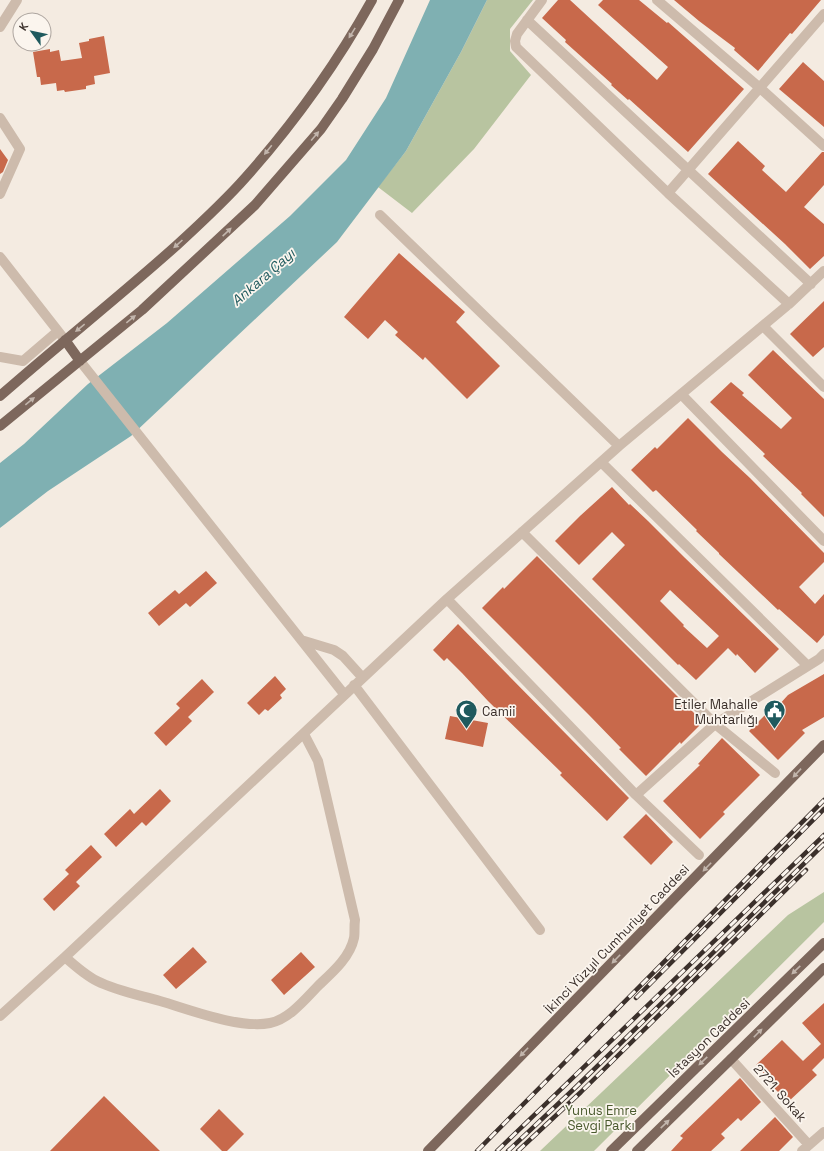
<svg xmlns="http://www.w3.org/2000/svg" width="824" height="1151" font-family="'Space Grotesk',sans-serif">
	<style>
		.green { fill: #b8c4a0 }
		.water { fill: #7fb0b2 }
		.building { fill: #c8694b; fill-rule: evenodd }
		.lines { fill: none; stroke-linecap: round; stroke-linejoin: round }
		.minor { stroke: #cdbbac; stroke-width: 10 }
		.major { stroke: #7d675c; stroke-width: 10 }
		.rail-casing { stroke: #3b302b; stroke-width: 4.5 }
		.rail { stroke: #fbf5ee; stroke-width: 3; stroke-dasharray: 9; stroke-linecap: butt }
		.oneway { fill: #c2b5ac }
		.labels { text-anchor: middle; dominant-baseline: central; stroke-width: 3.5; stroke-linejoin: round; paint-order: stroke }
		.poi-label { font-size: 13px; fill: #3b302b; stroke: #fbf5ee; text-anchor: end }
		.street-label { font-size: 13px; fill: #3b302b; stroke: #fbf5ee }
		.park-label { font-size: 13px; fill: #4a5a2e; stroke: #fbf5ee }
		.water-label { font-size: 14px; font-style: italic; fill: #1f5a5e; stroke: #fbf5ee }
	</style>
	<rect width="100%" height="100%" fill="#f4ebe1"/>
	<path class="green" d="M487,0h46l-23,29v22l21,24 -57,74 -62,64 -34,-26 28,-36 55,-99z
		M824,892v30l-230,229h-54l248,-236z"/>
	<path class="water" d="M430,0h57l-26,52 -55,99 -69,91 -206,194 -83,55 -48,37v-65l24,-19 64,-60 79,-61 123,-107 56,-56 40,-62z"/>
	<path class="building" d="M558,0h12l87,80 11,-13 -70,-62 5,-5h36l28,23 1,-1 76,67 -56,63 -59,-53 -1,1 -17,-15 1,-1 -47,-42 1,-2 -24,-22z
		M674,0h147l-29,34 -2,-1 -32,38 -24,-21 1,-2 -36,-27z
		M104,36l6,37 -16,3 1,8 -9,2v3l-21,3 -1,-2 -7,1 -1,-8 -15,2 -1,-8h-3l-4,-25 17,-3v3l9,-2 2,11 21,-3 -3,-15 10,-2v-2z
		M803,62l21,19v46l-45,-38z
		M738,141l27,25 -3,4 24,22 36,-40h2v33l-20,22 20,17v32l-14,13 -25,-25 -77,-70z
		M0,149l8,11 -5,12 -3,2z
		M399,253l66,59 -9,10 44,44 -33,33 -42,-42 -2,3 -28,-25 3,-3 -13,-12 -17,19 -24,-22z
		M824,301v46l-11,10 -23,-23z
		M773,350l51,49v118l-23,-23 1,-1 -39,-37 2,-2 -55,-52 21,-20 13,11 -2,2 39,34 11,-11 -44,-43z
		M688,418l34,34 28,26 74,75v9l-25,25 16,17 9,-10v41l-7,8 -38,-34 -1,1 -59,-56v-1l-23,-22 1,-1 -41,-40 -3,2 -22,-22 24,-23 2,2z
		M612,487l17,18 1,-1 18,17 36,36 95,92 -24,24 -18,-19 -1,2 -8,-8 -32,32 -17,-16 -1,1 -86,-86 33,-34 -13,-13 -33,33 -24,-24 25,-25zM670,590l49,46 -12,12 -24,-22 1,-1 -24,-24z
		M537,556l166,166 -22,22 -1,-2 -34,34 -27,-27 2,-1 -32,-33 -107,-107 21,-21 1,2z
		M206,571l11,12 -27,24 -4,-4 -27,23 -11,-13 27,-23 4,4z
		M458,624l171,174 -22,23 -47,-46 2,-2 -74,-72 -26,-28 -15,-15 -3,3 -11,-11z
		M824,674v43l-22,13 3,3 -27,27 -29,-29 27,-27 2,2 10,-11z
		M275,676l11,13 -6,6 2,3 -14,13 -3,-2 -6,6 -12,-12z
		M202,679l12,13 -26,25 4,4 -26,25 -12,-13 26,-25 -4,-4z
		M450,716l38,7 -5,24 -38,-8z
		M722,738l38,37 -37,37 2,2 -25,25 -37,-38 37,-36 -2,-1z
		M160,789l11,12 -25,25 -4,-4 -26,25 -12,-13 26,-25 4,5z
		M646,814l27,28 -22,23 -28,-28z
		M91,845l11,12 -26,25 4,4 -26,25 -11,-12 26,-25 -4,-4z
		M193,947l14,15 -31,27 -13,-14z
		M301,952l14,15 -31,28 -13,-15z
		M824,1003v55l-12,12 5,5 -29,27 -16,-16 2,-2 -18,-19 26,-25 21,21 18,-17 -19,-21z
		M740,1078l21,24 -20,19 -3,-3 -17,16 4,4 -14,13h-40l12,-13 -3,-2z
		M104,1096l56,55h-110z
		M219,1109l25,25 -17,17h-5l-22,-22z
		M775,1117l18,20 -14,14h-39z"/>
	<g class="lines">
		<path class="minor" d="M542,0l-25,34 -2,7 1,6 152,146 121,111
			M657,0l103,88 64,58
			M527,20l284,264
			M0,27l17,-27
			M0,118l20,31 -20,45
			M668,193l156,-179
			M380,215l239,231
			M0,257l65,83
			M763,326l61,61
			M0,357l23,4 35,-30
			M80,361l264,333
			M681,394l143,147
			M601,462l207,204
			M522,532l193,192 60,49
			M447,599l189,196 63,60
			M301,640l33,10 9,6 19,21
			M354,685l186,245
			M636,795l79,-71 104,-65 5,-5
			M65,957c10,9 20,18 32,24 20,10 42,14 63,20 31,9 79,28 110,22 20,-4 36,-25 50,-39 13,-12 30,-27 34,-46 1,-5 0,-12 1,-18l-37,-159 -14,-27
			M0,1016l65,-59 382,-358 172,-153 170,-142 35,-33
			M731,1059l78,86
			M802,1151l22,-19"/>
		<path class="major" d="M65,340l15,21
			M0,396c58,-51 119,-99 177,-151 24,-22 48,-44 69,-68 48,-54 91,-114 126,-177
			M0,426l142,-116 113,-105 66,-76 21,-30 31,-50 26,-49
			M428,1151l396,-406
			M611,1151l213,-208
			M637,1151l187,-183"/>
		<defs>
			<path id="rail" d="M636,998l188,-189
				M477,1151l347,-351
				M497,1151l327,-316
				M508,1151l68,-64 248,-243
				M518,1151l63,-59 225,-222"/>
		</defs>
		<use href="#rail" class="rail-casing"/>
		<use href="#rail" class="rail"/>
	</g>
	<defs><path id="oneway-solid" d="M-6-.8H1V-3.2L6.5 0L1 3.2V.8H-6Z"/></defs>
	<g class="oneway">
		<use href="#oneway-solid" transform="translate(352 33) rotate(122)"/>
		<use href="#oneway-solid" transform="translate(315 136) rotate(-50)"/>
		<use href="#oneway-solid" transform="translate(268 150) rotate(129)"/>
		<use href="#oneway-solid" transform="translate(227 232) rotate(-43)"/>
		<use href="#oneway-solid" transform="translate(178 244) rotate(138)"/>
		<use href="#oneway-solid" transform="translate(131 319) rotate(-39)"/>
		<use href="#oneway-solid" transform="translate(80 328) rotate(141)"/>
		<use href="#oneway-solid" transform="translate(30 401) rotate(-39)"/>
		<use href="#oneway-solid" transform="translate(797 773) rotate(133)"/>
		<use href="#oneway-solid" transform="translate(707 867) rotate(134)"/>
		<use href="#oneway-solid" transform="translate(616 959) rotate(134)"/>
		<use href="#oneway-solid" transform="translate(796 970) rotate(136)"/>
		<use href="#oneway-solid" transform="translate(758 1033) rotate(-45)"/>
		<use href="#oneway-solid" transform="translate(524 1052) rotate(134)"/>
		<use href="#oneway-solid" transform="translate(703 1061) rotate(136)"/>
		<use href="#oneway-solid" transform="translate(665 1124) rotate(-44)"/>
	</g>
	<defs>
		<symbol id="mosque-pin" viewBox="-11 -11 22 30"><path d="M0 17L-7.5 6A9.5 9.5 0 1 1 7.5 6Z" fill="#1f5a5e" stroke="#fbf5ee"/><path d="M3.5-4.9A6 6 0 1 0 3.5 4.9A5 5 0 1 1 3.5-4.9Z" fill="#fff"/></symbol>
		<symbol id="civic-pin" viewBox="-11 -11 22 30"><path d="M0 17L-7.5 6A9.5 9.5 0 1 1 7.5 6Z" fill="#1f5a5e" stroke="#fbf5ee"/><path d="M-.6-6.5H3V-4.5H.6V-3L4-1V1h2V6H-6V1h2V-1L-.6-3ZM-1.2 2.5V6h2.4V2.5Z" fill="#fff"/></symbol>
	</defs>
	<g fill-rule="evenodd">
		<use href="#mosque-pin" x="454" y="698" width="25" height="34"/>
		<use href="#civic-pin" x="762" y="698" width="25" height="34"/>
	</g>
	<g class="labels">
		<g class="poi-label">
			<text x="758" y="704">Etiler Mahalle<tspan x="758" dy="15">Muhtarlığı</tspan></text>
			<text x="482" y="711" text-anchor="start">Camii</text>
		</g>
		<g class="street-label">
			<text transform="translate(617 939) rotate(-46)">İkinci Yüzyıl Cumhuriyet Caddesi</text>
			<text transform="translate(709 1038) rotate(-44)">İstasyon Caddesi</text>
			<text transform="translate(780 1093) rotate(48)">2721. Sokak</text>
		</g>
		<g class="park-label">
			<text x="601" y="1110">Yunus Emre<tspan x="601" dy="15">Sevgi Parkı</tspan></text>
		</g>
		<g class="water-label">
			<text transform="translate(263 277) rotate(-41)">Ankara Çayı</text>
		</g>
	</g>
	<g transform="translate(32 32) rotate(303)"><circle r="19" fill="#fbf5ee" stroke="#aea6a0"/>
	<path d="M0-3L7 15L0 10L-7 15Z" fill="#1f5a5e"/>
	<text y="-6" font-size="11" font-weight="bold" text-anchor="middle" fill="#3b302b">K</text>
	</g>
</svg>
